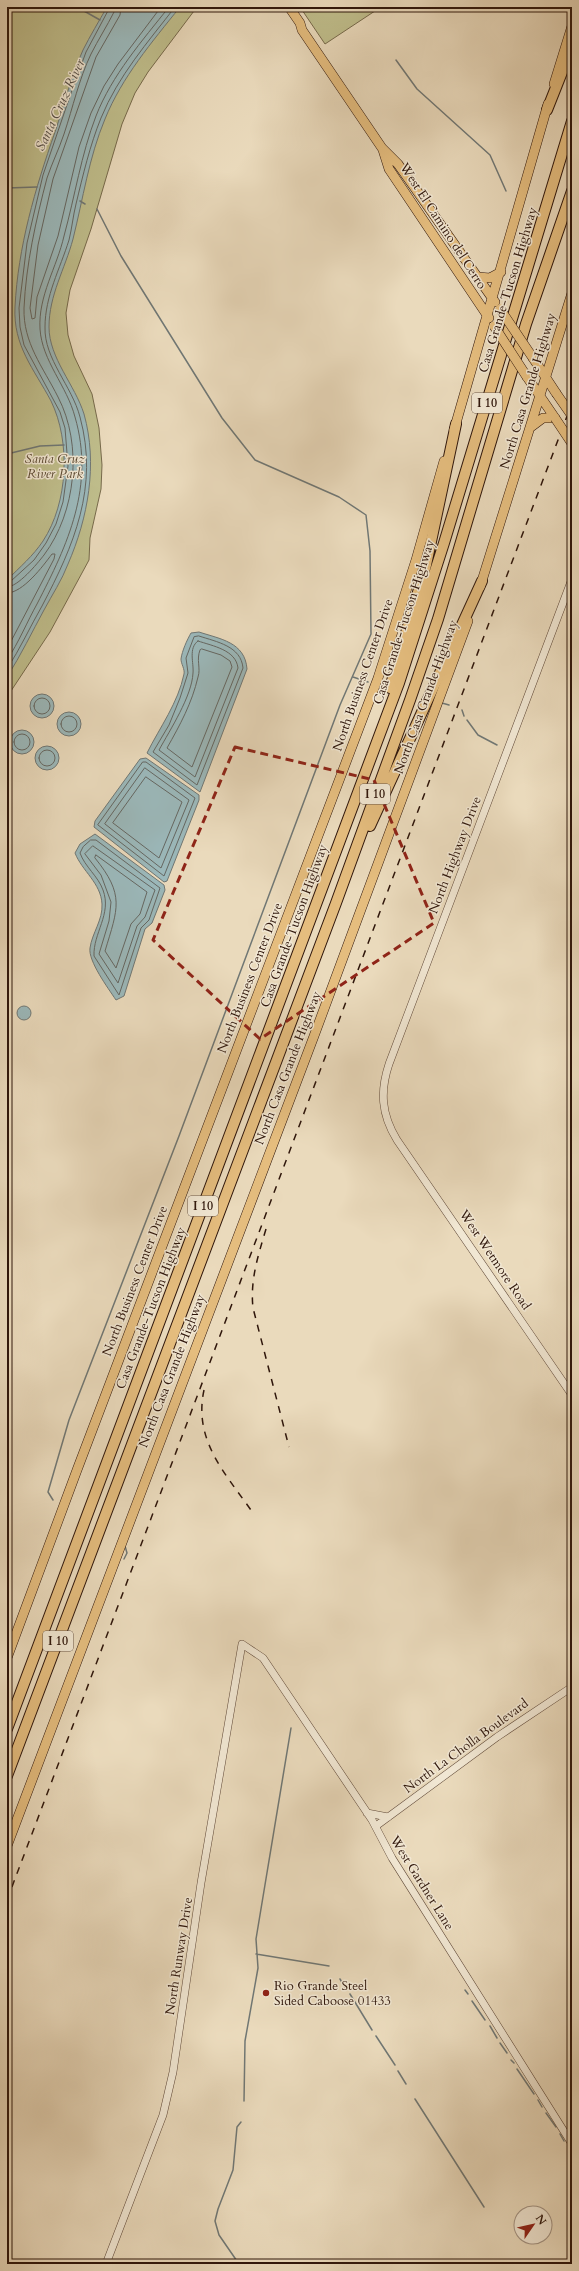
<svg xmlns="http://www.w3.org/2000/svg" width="579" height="2271" font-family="Cardo,serif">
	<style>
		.green { fill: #bfbd8b; stroke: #776a4b }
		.water { fill: #9bb8ba; stroke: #707774 }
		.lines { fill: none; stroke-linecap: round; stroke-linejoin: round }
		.shore { stroke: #656762; stroke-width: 1 }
		.stream { stroke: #707774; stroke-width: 1.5 }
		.minor-casing { stroke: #5e4737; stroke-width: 8 }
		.major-casing { stroke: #2f160b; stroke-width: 10 }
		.highway-casing { stroke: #2f160b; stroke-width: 12 }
		.minor { stroke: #f1e7d3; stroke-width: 7 }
		.major { stroke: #e5bd7e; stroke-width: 9 }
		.highway { stroke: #e5bd7e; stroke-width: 10 }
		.rail { stroke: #2f160b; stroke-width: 1.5; stroke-dasharray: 7 7; stroke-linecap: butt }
		.major-bridge-casing { stroke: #2f160b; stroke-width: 10; stroke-linecap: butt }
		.major-bridge { stroke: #e5bd7e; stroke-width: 9 }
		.marked { fill: none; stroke: #8f2418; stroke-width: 3; stroke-dasharray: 8 5; stroke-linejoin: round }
		.poi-dot { fill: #8f2418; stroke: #f1e7d3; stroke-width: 1.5 }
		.labels { text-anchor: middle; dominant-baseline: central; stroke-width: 3; stroke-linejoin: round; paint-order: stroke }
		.shield { fill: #f1e7d3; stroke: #695547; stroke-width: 1 }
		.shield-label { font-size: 12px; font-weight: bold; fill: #2f160b }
		.street-label { font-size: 13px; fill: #2f160b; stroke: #f1e7d3 }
		.park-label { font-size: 13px; font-style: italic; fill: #5a4831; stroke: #f1e7d3 }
		.poi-label { font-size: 13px; fill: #2f160b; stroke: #f1e7d3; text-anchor: start }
		.water-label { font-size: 14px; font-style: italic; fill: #554f48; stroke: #f1e7d3 }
	</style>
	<rect width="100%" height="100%" fill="#eadabc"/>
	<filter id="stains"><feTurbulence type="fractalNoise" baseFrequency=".005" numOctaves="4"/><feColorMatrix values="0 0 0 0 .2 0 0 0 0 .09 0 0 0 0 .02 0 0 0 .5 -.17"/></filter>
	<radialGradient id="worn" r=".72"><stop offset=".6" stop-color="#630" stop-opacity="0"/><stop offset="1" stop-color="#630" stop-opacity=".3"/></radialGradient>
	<path class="green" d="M7,7h190l-49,65 -13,21 -13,31 -31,105 -21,61 -4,23 2,22 6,21 18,38 7,34 3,37 -1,24 -11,49 -1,22 -39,72 -43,65z
		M300,7h81l-56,37z"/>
	<path class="water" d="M107,7h73c-28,35 -58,70 -75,112 -16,38 -22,80 -32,120 -8,30 -24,56 -24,88 0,31 26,58 35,87 14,50 4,104 -16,150 -6,16 -16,31 -24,46 -12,22 -23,45 -37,67v-97c13,-13 26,-24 36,-39 25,-38 28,-99 8,-140 -17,-32 -38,-55 -36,-94 3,-60 20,-118 40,-175 9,-27 16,-55 28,-82 7,-14 16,-29 24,-43z
		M199,632c21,7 46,10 48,37l-47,123 -53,-39c13,-26 31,-50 37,-79 1,-5 -3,-10 -3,-15 1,-8 6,-19 10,-26z
		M30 706a12 12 0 1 1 24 0a12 12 0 1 1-24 0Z
		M57 724a12 12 0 1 1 24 0a12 12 0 1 1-24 0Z
		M10 742a12 12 0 1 1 24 0a12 12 0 1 1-24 0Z
		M35 758a12 12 0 1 1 24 0a12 12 0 1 1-24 0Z
		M146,758l53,37v5l-32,81 -3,1 -70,-55 1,-6 45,-62z
		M95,834l69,51 1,5 -13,33 -7,6 -21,67 -8,4c-8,-12 -28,-39 -26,-52 2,-15 13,-28 12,-44 -1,-21 -20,-33 -27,-51l5,-9z
		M17 1013a7 7 0 1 1 14 0a7 7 0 1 1-14 0Z"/>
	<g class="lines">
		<path class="shore" d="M121,7l-1,8 -24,42 -43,122 -15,66 -8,63 2,11 3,-1 2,-21 21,-61 21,-89 12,-34 13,-27 14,-22 43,-57
			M7,582l4,-1 23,-21 12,-17 10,-19 7,-22 5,-36 -3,-38 -5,-16 -36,-67 -4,-18 -1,-19 8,-65 16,-68 28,-82 15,-41 24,-45
			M7,587c11,0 30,-23 37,-32 32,-43 39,-110 14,-158 -15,-30 -35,-54 -34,-89 2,-44 12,-88 23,-130 5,-15 12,-29 17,-44 9,-27 15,-55 27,-80 7,-14 16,-28 23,-42l1,-5
			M7,593c16,0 36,-27 45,-39h3l-1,5 -47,90
			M199,636c18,6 42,10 44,32l-46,117 -44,-33 16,-27 11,-27 8,-25 -2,-15 8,-21z
			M198,641c15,5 38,9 40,27l-43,109 -36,-27c11,-20 33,-54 34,-77 1,-10 -5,-25 5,-32z
			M202,649l19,6 9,6 2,6 -40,100 -25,-19c13,-23 25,-45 31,-71 3,-9 -2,-17 2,-27z
			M7,660c12,-18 20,-38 30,-56 31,-60 58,-118 38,-187 -8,-31 -33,-56 -35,-88 -2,-33 17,-62 24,-93 11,-40 17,-81 32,-120 16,-41 46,-75 73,-109
			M7,669c13,-20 23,-42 35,-63 32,-61 57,-119 38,-189 -8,-31 -36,-58 -35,-90 0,-31 15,-58 24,-87 3,-12 4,-24 7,-36 7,-29 14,-59 25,-86 17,-42 47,-76 74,-111
			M34 706a8 8 0 1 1 16 0a8 8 0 1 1-16 0Z
			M61 724a8 8 0 1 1 16 0a8 8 0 1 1-16 0Z
			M14 742a8 8 0 1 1 16 0a8 8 0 1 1-16 0Z
			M39 758a8 8 0 1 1 16 0a8 8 0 1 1-16 0Z
			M143,762h3l49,36 -31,78 -66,-51z
			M145,768l44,32 -28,68 -56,-44z
			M146,777l36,25 -23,56 -46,-35z
			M91,840h5l64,48 -11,32 -8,8 -22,67 -25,-39c-1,-23 18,-42 9,-66 -5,-14 -18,-23 -23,-37l3,-6z
			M93,846l62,44 -10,27 -8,9 -19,57 -19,-29 10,-33 2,-19 -10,-27 -16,-21z
			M96,855l51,37 -7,22 -9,10 -15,44 -11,-17c13,-43 20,-56 -10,-93z"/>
		<path class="stream" d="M77,7l23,13
			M396,60l21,29 73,66 16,36
			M7,188l30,-1
			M80,201l5,3
			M7,454l33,-8 24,-1
			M353,677l15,5
			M442,703l7,2
			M462,710l2,6
			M467,720l11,15 19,10
			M53,1500l-5,-8 21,-72 110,-284 161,-431 31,-71 -1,-83 -4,-36 -27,-18 -84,-37 -33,-42 -101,-162 -24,-47
			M124,1559l3,-6 -2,-7
			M256,1954l73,12
			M340,1979l6,10
			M465,1990l3,4
			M350,1994l22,36
			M472,2001l13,19
			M490,2026l7,12
			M376,2036l19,29
			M500,2043l7,10
			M511,2060l3,3
			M517,2069l17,25
			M398,2071l8,13
			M415,2099l69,108
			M538,2100l4,7
			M244,2101l1,-60 13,-73 -2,-29 35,-211
			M546,2113l10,14
			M560,2134l4,7
			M568,2148l4,5
			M239,2264l-20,-29 -4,-14 3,-12 15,-39 4,-43 4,-5"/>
		<defs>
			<path id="minor" d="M572,579l-183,485c-9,27 -8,50 8,76l175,255
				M367,1813l21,4
				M376,1826l121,-89 75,-50
				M106,2264l57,-149 10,-43 28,-189 41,-239 21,14 109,162 20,38 180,286"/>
			<path id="major" d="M289,7l11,16 2,7 80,118 16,16 97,138
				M554,84l18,-58
				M383,150l6,19 100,149
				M478,277l12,1 11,-6
				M533,358l23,35
				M527,377l28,41
				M531,427l12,-9h12
				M454,430l94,-326
				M480,587l92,-294
				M7,1658l70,-188 301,-792 38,-118 28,-99
				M7,1846l307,-810 154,-415"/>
			<path id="highway" d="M547,110l25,-63
				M390,688l36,-123 30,-141
				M370,826l112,-245
				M7,1729l392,-1046 45,-140 128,-422
				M7,1776l329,-873 74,-203 28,-81 88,-295 46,-133"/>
		</defs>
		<use href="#minor" class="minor-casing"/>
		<use href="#major" class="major-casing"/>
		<use href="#highway" class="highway-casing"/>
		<use href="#minor" class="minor"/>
		<use href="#major" class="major"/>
		<use href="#highway" class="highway"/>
		<path class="rail" d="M566,409l6,-17
			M266,1229c-8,27 -16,51 -13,79l36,139
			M204,1390c-11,51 22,84 49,123
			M7,1900l565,-1497
			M265,1997l2,-8"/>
		<defs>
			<path id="major-bridge" d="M500,309l33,49
				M494,326l33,51
				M556,393l16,23
				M555,418l16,24"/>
		</defs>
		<use href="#major-bridge" class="major-bridge-casing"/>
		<use href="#major-bridge" class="major-bridge"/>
	</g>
	<path class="marked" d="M235,747l139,33 60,143 -174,116 -107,-99z"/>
	<circle class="poi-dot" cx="266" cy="1993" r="4"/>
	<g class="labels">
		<g class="shield">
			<rect x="472" y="393" width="30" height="20" rx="3"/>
			<rect x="360" y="784" width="30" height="20" rx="3"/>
			<rect x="188" y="1196" width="30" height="20" rx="3"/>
			<rect x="43" y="1631" width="30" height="20" rx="3"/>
		</g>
		<g class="shield-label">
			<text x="487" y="403">I 10</text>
			<text x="375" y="794">I 10</text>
			<text x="203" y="1206">I 10</text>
			<text x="58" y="1641">I 10</text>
		</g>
		<g class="street-label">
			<text transform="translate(443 226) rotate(57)">West El Camino del Cerro</text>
			<text transform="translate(508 290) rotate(-73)">Casa Grande-Tucson Highway</text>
			<text transform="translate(528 391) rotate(-73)">North Casa Grande Highway</text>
			<text transform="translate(404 622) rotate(-72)">Casa Grande-Tucson Highway</text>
			<text transform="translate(363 675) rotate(-71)">North Business Center Drive</text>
			<text transform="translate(426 697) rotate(-70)">North Casa Grande Highway</text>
			<text transform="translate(455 855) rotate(-69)">North Highway Drive</text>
			<text transform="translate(294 926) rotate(-70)">Casa Grande-Tucson Highway</text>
			<text transform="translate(250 978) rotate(-69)">North Business Center Drive</text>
			<text transform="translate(288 1068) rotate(-69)">North Casa Grande Highway</text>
			<text transform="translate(495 1260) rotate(56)">West Wetmore Road</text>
			<text transform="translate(135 1281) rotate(-69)">North Business Center Drive</text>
			<text transform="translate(151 1308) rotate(-69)">Casa Grande-Tucson Highway</text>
			<text transform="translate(172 1371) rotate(-69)">North Casa Grande Highway</text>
			<text transform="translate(466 1746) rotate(-36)">North La Cholla Boulevard</text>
			<text transform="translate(422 1883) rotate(58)">West Gardner Lane</text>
			<text transform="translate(179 1956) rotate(-81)">North Runway Drive</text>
		</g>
		<g class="park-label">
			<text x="55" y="459">Santa Cruz<tspan x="55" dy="15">River Park</tspan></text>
		</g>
		<g class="poi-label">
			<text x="274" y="1986">Rio Grande Steel<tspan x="274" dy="15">Sided Caboose 01433</tspan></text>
		</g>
		<g class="water-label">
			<text transform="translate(60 105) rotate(-65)">Santa Cruz River</text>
		</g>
	</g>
	<rect width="579" height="2271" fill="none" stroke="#eadabc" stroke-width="24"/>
	<rect x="8" y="8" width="563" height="2255" fill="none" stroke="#2f160b" stroke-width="2"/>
	<rect x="12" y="12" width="555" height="2247" fill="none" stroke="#2f160b"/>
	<g transform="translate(533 2225) rotate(56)"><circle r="19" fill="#f1e7d3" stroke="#a39383"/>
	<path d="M0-3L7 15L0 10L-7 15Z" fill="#8f2418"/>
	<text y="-6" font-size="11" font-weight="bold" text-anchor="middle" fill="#2f160b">N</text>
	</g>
	<rect width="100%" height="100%" filter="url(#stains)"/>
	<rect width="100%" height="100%" fill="url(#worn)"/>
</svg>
